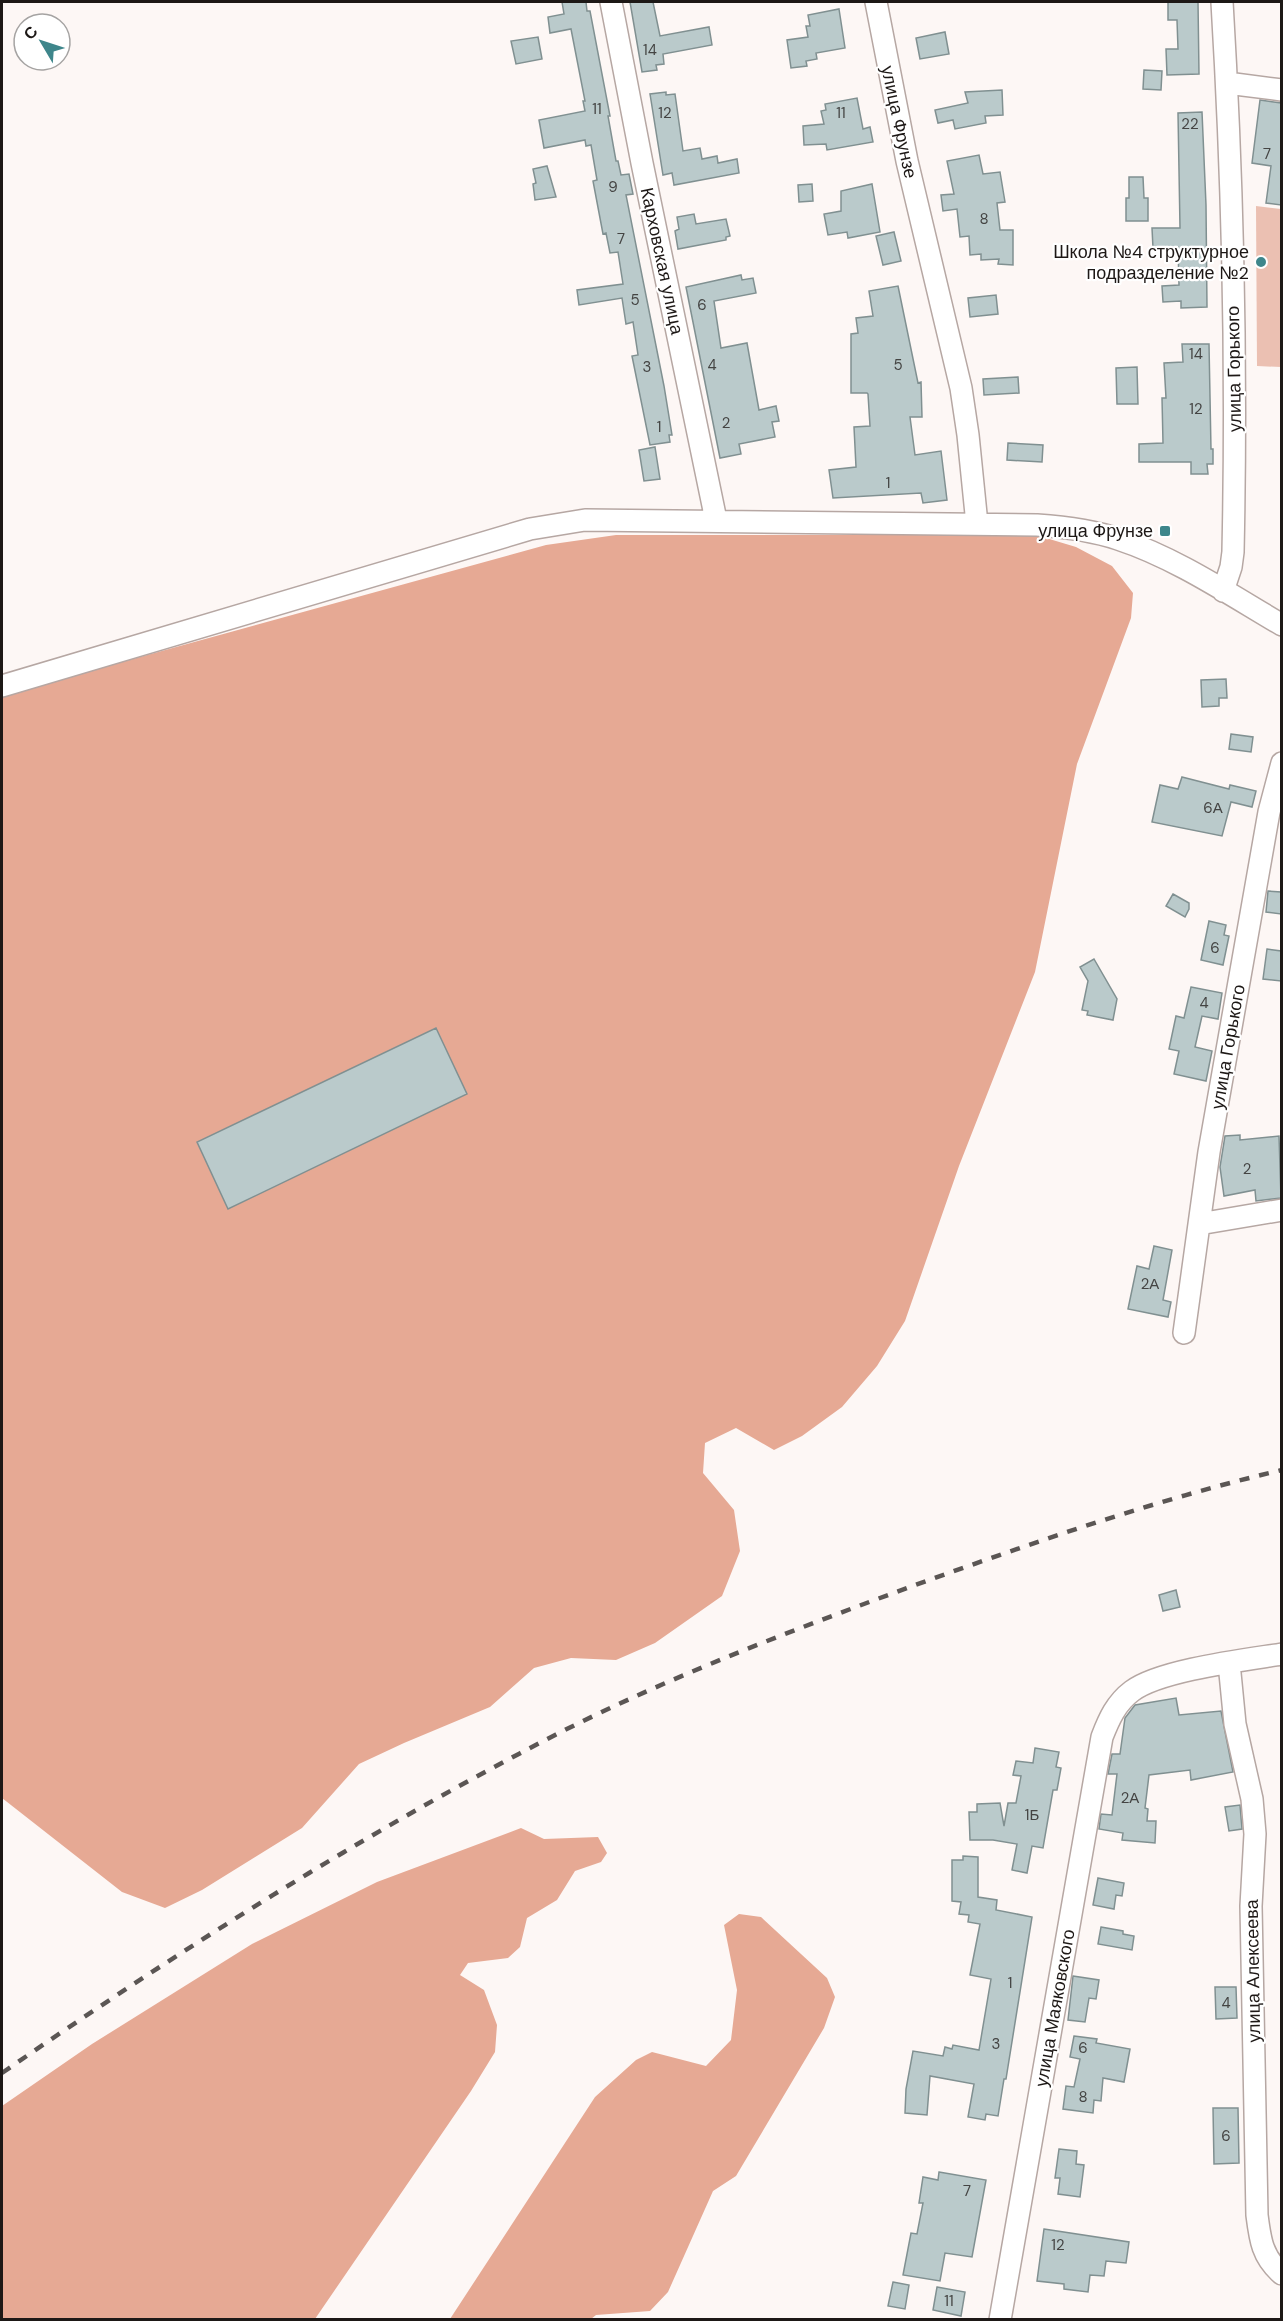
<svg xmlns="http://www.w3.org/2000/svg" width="1283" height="2321" font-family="'DM Sans',sans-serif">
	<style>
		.green { fill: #ebc0b2 }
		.forest { fill: #e6a994 }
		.building { fill: #bacacb; stroke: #809091; stroke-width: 1.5 }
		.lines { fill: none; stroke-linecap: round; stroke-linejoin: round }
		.minor-casing { stroke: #b6a7a3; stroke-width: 24 }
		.minor { stroke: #fff; stroke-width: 21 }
		.rail { stroke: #5b5654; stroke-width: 4.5; stroke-dasharray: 10 10; stroke-linecap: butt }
		.poi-dot { fill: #3e868b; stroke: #fff; stroke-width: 2 }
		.labels { text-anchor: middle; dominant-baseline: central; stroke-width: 4.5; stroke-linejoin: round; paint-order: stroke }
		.number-label { font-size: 15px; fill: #444443 }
		.street-label { font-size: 18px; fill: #1d1816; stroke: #fff }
		.poi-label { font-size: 18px; fill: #1d1816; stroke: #fff; text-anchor: end }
	</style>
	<rect width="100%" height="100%" fill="#fdf7f5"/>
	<path class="green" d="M1256,206l25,3v158l-24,-1z"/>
	<path class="forest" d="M616,535h420l40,12 36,19 21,27 -2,25 -54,146 -42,208 -76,194 -54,155 -28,45 -35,41 -40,29 -28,14 -38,-22 -31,15 -2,30 31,37 6,41 -18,45 -67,47 -39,17 -45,-2 -37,10 -44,39 -86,36 -45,21 -57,64 -100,62 -37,18 -43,-16 -120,-94v-1103l544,-150z
		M521,1828l23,11 54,-2 9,16 -6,9 -26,9 -18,29 -30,18 -7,29 -12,11 -40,5 -8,12 24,15 13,35 -2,27 -24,39 -156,228h-313v-213l90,-62 160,-100 125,-62z
		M739,1914l22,3 66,61 8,19 -11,31 -88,148 -23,15 -45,101 -18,19 -54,4 -5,4h-141l145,-222 41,-37 16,-8 54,14 25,-26 6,-50 -13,-65z"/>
	<path class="building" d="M562,2h24l1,9h3l20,105h-2l8,45h2l3,14 8,-1 4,20 -7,1 38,191 8,49h-3l1,7 -20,3 -18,-89 6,-1 -5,-33 -7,2 -4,-26 -43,7 -2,-15 46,-6 -5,-32 -8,1 -4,-20 -3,1 -10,-53 4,-1 -6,-35 -5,1 -1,-6 -41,8 -5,-28 46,-9 -2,-10h2l-14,-72 -21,4 -2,-16 16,-3z
		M630,2h23l7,34 49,-9 3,18 -49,9 1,10 -8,1 1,5 -15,2z
		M1168,2h30l1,72 -32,1 -1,-26h12l-1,-29h-9z
		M839,9l6,39 -29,5 1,6 -11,2 1,5 -16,2 -4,-28 21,-3 -2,-11h4l-2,-11z
		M945,32l4,22 -29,5 -4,-21z
		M538,37l4,22 -26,5 -5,-23z
		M1144,70l18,1 -1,19 -18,-1z
		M1002,90l1,25 -18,1 1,7 -31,6 -2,-9 -15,3 -3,-13 33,-7 -3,-11z
		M666,92v3l9,-1 8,57 17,-3 2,11 15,-3 1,7 19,-4 2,14 -65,12 -2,-12 -9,2 -13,-81z
		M857,98l6,31 7,-2 3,15 -46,8 -1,-6 -22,1 -1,-19 21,-2 -3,-13 5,-1 -1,-6z
		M1260,100l21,3v102l-15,-2 5,-37 -19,-3z
		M1202,112l4,93 1,102 -26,1v-7l-18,1 -1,-16 17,-1 -1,-38 -25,1 -1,-20h28l-2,-115z
		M979,155l4,19 17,-2 5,30 -8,1 3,27h13v35l-15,-1 1,-5 -18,1v-6l-11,1 -1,-19 -9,1 -3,-28 -14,2 -2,-16 13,-1 -7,-33z
		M547,166l9,31 -21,3 -2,-16 3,-1 -3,-14z
		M1129,177h14l1,21h4v23h-22v-23h3z
		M812,184l1,17 -14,1 -1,-17z
		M872,184l8,48 -32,6 -1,-6 -19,3 -4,-21 17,-3v-20z
		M694,214l2,10 30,-5 4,17 -4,1v3l-48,9 -3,-18 4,-2 -2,-12z
		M894,232l7,29 -18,4 -7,-29z
		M741,275l1,5 11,-2 3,15 -42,8 7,47 26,-5 12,67 17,-4 3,15 -7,1 3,15 -36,7 2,10 -21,4 -34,-171z
		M898,286l20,97 3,-1 1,35h-12l5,38 26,-4 6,49 -24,3 -2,-10 -88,5 -4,-28 27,-3 -2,-40 16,-1 -2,-32 -1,-1h-16v-59l7,-1 -2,-15 17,-2 -4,-25z
		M996,295l2,19 -28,3 -2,-19z
		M1182,344h27l2,105h2v15h-6l1,10h-17v-12h-52v-18l24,-1 -1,-45h4l-2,-35 19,-1z
		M1137,367l1,37h-21l-1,-36z
		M1018,377l1,16 -35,2 -1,-16z
		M1008,443l35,2 -1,17 -35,-2z
		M655,447l5,32 -16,2 -5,-31z
		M1226,679l1,19h-8v8l-17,1 -1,-27z
		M1231,734l22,3 -2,15 -22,-3z
		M1182,777l47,12 1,-4 26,6 -4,16 -21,-5 -9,34 -70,-14 8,-37 18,4z
		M1268,891l13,1v22l-15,-2z
		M1173,894l16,9v6l-4,8 -19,-11z
		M1209,921l17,4 -2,10 5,1 -6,29 -22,-5z
		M1267,949l14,2v30l-18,-2z
		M1094,959l23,40 -4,21 -26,-5 1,-4 -6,-1 6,-29 -8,-14z
		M1191,987l31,6 -4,26 -16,-3 -7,31 17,4 -6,30 -32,-7 5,-23 -10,-2 7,-33 8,2z
		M436,1028l31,66 -239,115 -31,-67z
		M1240,1135v5l39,-4 2,62 -25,3 -1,-11 -31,6 -4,-29 5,-31z
		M1154,1246l18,4 -9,50 8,2 -3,15 -40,-8 9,-43 12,3z
		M1176,1590l4,17 -17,4 -4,-16z
		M1176,1698l3,17 42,-4 12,61 -42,8 -1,-10 -41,5 -4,33 3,1 -1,12h9l-1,22 -33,-3 1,-7 -24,-4 2,-15 11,1 5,-41h-9l4,-20h8l5,-36 10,-13z
		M1035,1748l24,4 -3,15 5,1 -4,22h-4l-10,58 -11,-2 -5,27 -15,-3 5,-26 -24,-4h-23l-1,-28h8v-8l23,-1 4,23 4,-23h8l5,-27 -8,-1 3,-14 17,2z
		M1240,1805l2,24 -13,2 -4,-24z
		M963,1856l15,1v40l19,3 -1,10 36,7 -26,162h-2l-6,37 -12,-2 -1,6 -17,-3 6,-33 -44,-8 -3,39 -22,-2 1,-24 7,-38 30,5 2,-9 7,2 1,-4 26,5 12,-71 -21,-4 10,-51 -12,-2 1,-7 -10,-1 2,-12 -9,-1v-41h11z
		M1098,1878l26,5 -2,13 -6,-1 -2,14 -21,-4z
		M1101,1927l22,4v3l11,2 -2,14 -34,-6z
		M1073,1976l26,4 -3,19 -7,-1 -4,24 -17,-2z
		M1215,1987h21l1,31 -21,1z
		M1074,2036l23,3 -1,4 34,6 -6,33 -21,-4 -2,23 -7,-1 -1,13 -30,-4 3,-23 8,1 6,-28 -10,-2z
		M1213,2108h25l1,55 -25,1z
		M1059,2149l18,2 -1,13 8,1 -4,32 -22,-3 2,-16h-5z
		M939,2172l47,8 -14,77 -27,-4 -5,28 -37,-6 8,-42 6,1 6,-31h-4l4,-26 15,3z
		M1044,2229l85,13 -3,21 -20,-2 -2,15 -14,-1 -2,17 -24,-3v-5l-27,-3z
		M893,2282l16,3 -4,24 -17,-3z
		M937,2287l28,5 -4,24 -28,-6z"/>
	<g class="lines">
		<defs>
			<path id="minor" d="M611,2l31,161 74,357
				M876,2l31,159 54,227 7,47 9,89
				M1222,2c11,183 15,366 11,550l-2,15 -8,24
				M1227,83l55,7
				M2,686l528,-157 55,-9 452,5c28,2 55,5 81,14 58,19 111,55 164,86
				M1199,1224l83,-14
				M1184,1333l25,-181 60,-340 13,-49
				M1229,1663l6,61 17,75 3,35 -4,72 6,309c3,24 5,42 25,59
				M1000,2320l102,-583c7,-18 14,-34 30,-46 28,-21 112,-31 150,-37"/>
		</defs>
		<use href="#minor" class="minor-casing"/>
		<use href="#minor" class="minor"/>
		<path class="rail" d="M2,2073c178,-123 362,-240 555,-339 112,-57 231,-102 350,-146 122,-44 247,-88 375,-118"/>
	</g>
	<g class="poi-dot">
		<circle cx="1261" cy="262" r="6"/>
		<rect x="1159" y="525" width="12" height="12" rx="3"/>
	</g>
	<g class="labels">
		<g class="number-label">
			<text x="650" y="50">14</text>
			<text x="597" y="109">11</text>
			<text x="665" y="113">12</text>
			<text x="841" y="113">11</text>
			<text x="1190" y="124">22</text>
			<text x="1267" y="154">7</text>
			<text x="613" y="187">9</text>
			<text x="984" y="219">8</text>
			<text x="621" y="239">7</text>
			<text x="635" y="300">5</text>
			<text x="702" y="305">6</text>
			<text x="1196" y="354">14</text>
			<text x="712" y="365">4</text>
			<text x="898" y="365">5</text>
			<text x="647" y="367">3</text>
			<text x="1196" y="409">12</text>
			<text x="726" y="423">2</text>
			<text x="659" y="427">1</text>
			<text x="888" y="483">1</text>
			<text x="1213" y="808">6А</text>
			<text x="1215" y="948">6</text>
			<text x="1204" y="1003">4</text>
			<text x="1247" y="1169">2</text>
			<text x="1150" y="1284">2А</text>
			<text x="1130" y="1798">2А</text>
			<text x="1032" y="1815">1Б</text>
			<text x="1010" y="1983">1</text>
			<text x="1226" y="2003">4</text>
			<text x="996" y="2044">3</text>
			<text x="1083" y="2048">6</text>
			<text x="1083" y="2097">8</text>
			<text x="1226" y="2136">6</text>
			<text x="967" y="2191">7</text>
			<text x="1058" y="2245">12</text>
			<text x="949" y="2301">11</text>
		</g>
		<g class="street-label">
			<text transform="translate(899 122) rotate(78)">улица Фрунзе</text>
			<text transform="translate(662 261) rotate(78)">Карховская улица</text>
			<text transform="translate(1234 369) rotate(-91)">улица Горького</text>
			<text transform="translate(1228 1047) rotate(-80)">улица Горького</text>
			<text transform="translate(1253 1971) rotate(-91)">улица Алексеева</text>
			<text transform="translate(1055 2008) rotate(-80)">улица Маяковского</text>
		</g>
		<g class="poi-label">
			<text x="1249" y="252">Школа №4 структурное<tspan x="1249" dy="21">подразделение №2</tspan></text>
			<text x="1153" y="531">улица Фрунзе</text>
		</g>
	</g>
	<rect width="1283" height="2321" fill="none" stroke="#1d1816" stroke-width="6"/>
	<g transform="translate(42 42) rotate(309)"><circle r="28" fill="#ffffff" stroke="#a5a3a2" stroke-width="1.5"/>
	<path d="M0-4.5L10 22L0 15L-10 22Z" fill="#3e868b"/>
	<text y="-9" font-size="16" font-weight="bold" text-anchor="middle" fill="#1d1816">С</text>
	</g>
</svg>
